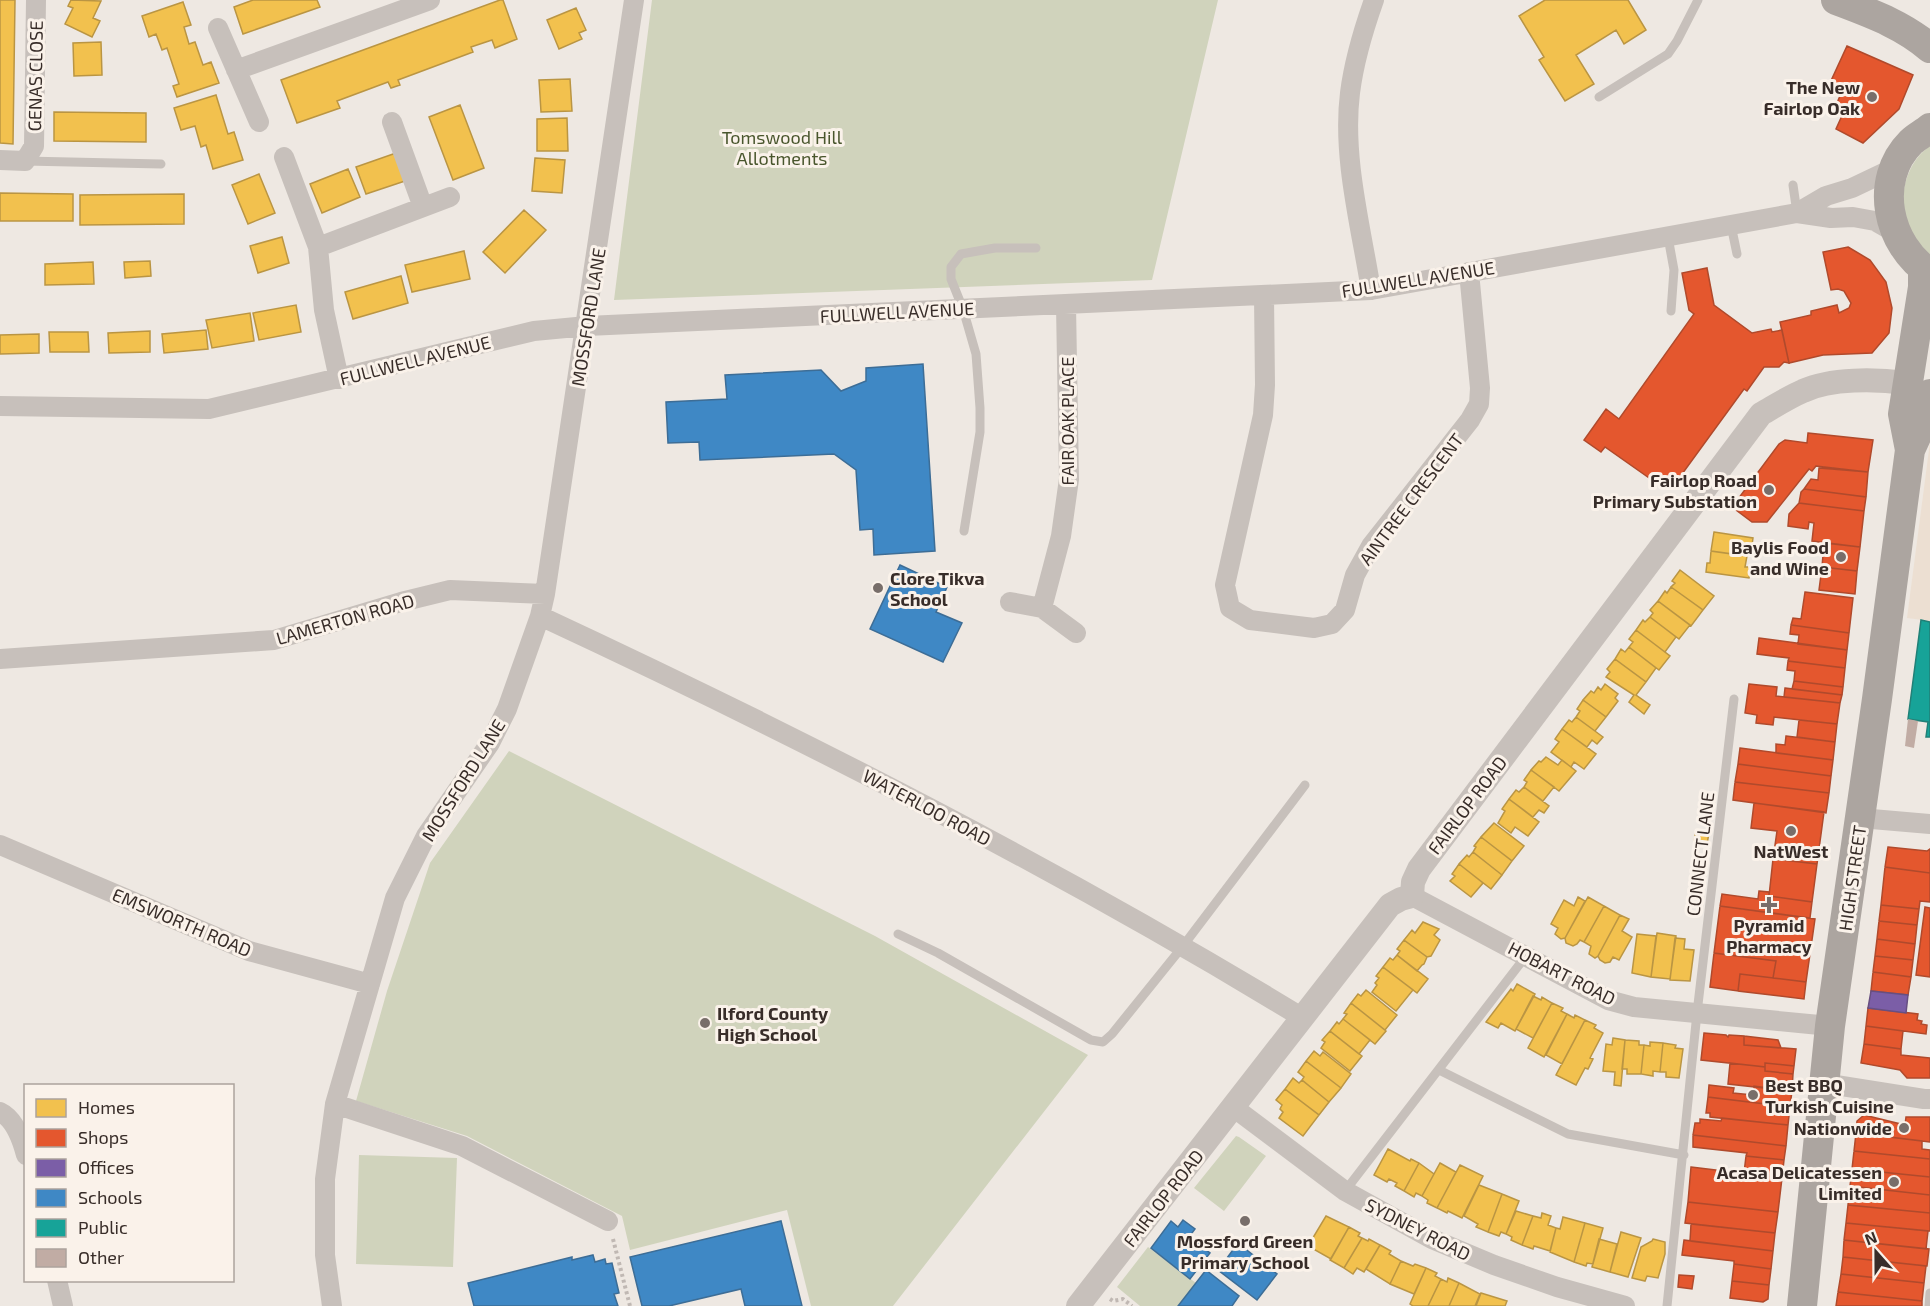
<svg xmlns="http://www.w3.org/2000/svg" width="1930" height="1306" font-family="'Exo 2',sans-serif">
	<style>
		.green { fill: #d0d3bc }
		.plaza { fill: #ecdfd2 }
		.homes { fill: #f2c14e; stroke: #ba9543; stroke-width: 1.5 }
		.shops { fill: #e4572e; stroke: #b04a2c; stroke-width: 1.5 }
		.offices { fill: #7b5ea7; stroke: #674f81; stroke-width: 1.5 }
		.schools { fill: #3f88c5; stroke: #3d6d96; stroke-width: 1.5 }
		.public { fill: #17a398; stroke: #218077; stroke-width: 1.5 }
		.building { fill: #c1aca4 }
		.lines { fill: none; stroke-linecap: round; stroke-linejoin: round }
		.path { stroke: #c0b8b3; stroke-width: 4; stroke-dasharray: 3 3; stroke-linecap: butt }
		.service { stroke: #c7c0bb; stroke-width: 9 }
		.minor { stroke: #c7c0bb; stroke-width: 20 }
		.tertiary { stroke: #c7c0bb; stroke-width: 24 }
		.primary { stroke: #aca5a0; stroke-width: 30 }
		.poi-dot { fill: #786e6a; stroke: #faf2ea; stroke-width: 2 }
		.labels { text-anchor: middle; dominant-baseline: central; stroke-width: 6; stroke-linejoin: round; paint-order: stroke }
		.street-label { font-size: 18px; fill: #382d29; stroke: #faf2ea }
		.poi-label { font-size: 18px; font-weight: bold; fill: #382d29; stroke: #faf2ea; text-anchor: end }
		.park-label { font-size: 18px; fill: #49562d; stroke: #faf2ea }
	</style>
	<rect width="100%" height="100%" fill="#eee8e2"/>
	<path class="green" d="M652,0h566l-66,280 -538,20z
		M1930,146v111c-9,-10 -17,-18 -22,-30 -12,-27 -2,-65 22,-81z
		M509,751l366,185 213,119 -195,251h-82l-24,-96 -157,40 -8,-34 -155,-80 -111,-35 31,-110 43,-128z
		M1236,1136l3,1 27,19 -42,55 -30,-23z
		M359,1155l98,3 -4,109 -97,-3z
		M1148,1247l48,36 -18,23h-38l-23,-19z"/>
	<path class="plaza" d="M1930,442v179l-23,-3z"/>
	<path class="homes" d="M0,0h15l-2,144 -13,-1z
		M71,0l30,1 -8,17 7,3 -8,16 -27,-13 8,-16 -5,-2z
		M253,0h64l3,7 -77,27 -9,-27z
		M500,0h3l14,39 -22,9 -3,-8 -21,7 2,5 -75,28 2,5 -9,3 -3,-6 -51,19 3,7 -43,15 -16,-43z
		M1545,0h83l18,30 -22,14 -8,-14 -40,25 18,29 -29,17 -26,-41 5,-3 -25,-41z
		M183,2l8,23 -7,2 5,17 6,-2 8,23 8,-3 8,21 -42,14 -4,-11 6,-2 -12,-36 -5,2 -6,-16 -7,3 -7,-21z
		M576,8l10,22 -7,3 3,6 -23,10 -12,-29z
		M101,42l1,33 -28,1 -1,-33z
		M570,79l2,32 -31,1 -2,-32z
		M216,95l12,39 6,-2 9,28 -30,9 -7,-24 -5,2 -6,-21 -14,4 -7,-22z
		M460,105l24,63 -31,12 -24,-63z
		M54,112l92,1v29l-92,-1z
		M567,118l1,33h-31v-32z
		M396,153l9,28 -39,13 -10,-27z
		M535,158l30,2 -3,33 -30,-2z
		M348,169l12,28 -38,16 -12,-29z
		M259,174l16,39 -27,11 -16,-39z
		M0,193l73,1v27h-73z
		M184,194v30l-104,1v-30z
		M524,210l22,20 -41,43 -22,-21z
		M282,237l7,26 -31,10 -8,-27z
		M464,251l6,28 -58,13 -7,-27z
		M150,261l1,15 -26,2 -1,-16z
		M93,262l1,22 -49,1v-21z
		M401,276l7,27 -55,16 -8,-27z
		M296,305l5,27 -42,8 -6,-27z
		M250,313l4,28 -42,7 -6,-28z
		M206,330l2,19 -44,4 -2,-19z
		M150,331v21l-41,1 -1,-20z
		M49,332h39l1,20h-39z
		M39,334v19l-39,1v-19z
		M1714,532l39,6 -1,7 -13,-2 -1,12 -27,-4z
		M1711,551l36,5 -2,11h6l-2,11 -43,-6 1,-9h3z
		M1680,570l34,26 -11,14 -32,-23 4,-4 -3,-2z
		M1671,587l32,23 -12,16 -33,-25 7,-10 2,2z
		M1658,601l32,24 -11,14 -29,-22 3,-4 -3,-3z
		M1650,617l26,20 -11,15 -29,-22 7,-10 2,2z
		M1636,630l34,26 -11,14 -30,-23 4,-5 -4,-3z
		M1629,647l27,21 -10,14 -31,-23 6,-10 4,3z
		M1615,659l31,23 -10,13 14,10 -6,9 -15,-12 5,-7 -28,-18 4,-5 -3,-3z
		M1605,684l13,10 -3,4 3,3 -12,16 -23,-17 8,-9 3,2 4,-6 3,3z
		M1583,700l23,17 -11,14 -19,-14 4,-6 -3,-2z
		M1576,717l27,20 -6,7 -5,-4 -5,7 -25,-18 7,-9 3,2z
		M1562,729l34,25 -12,15 -10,-7 -3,5 -20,-15 8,-10 -4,-3z
		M1546,757l12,8 4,-5 14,11 -17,20 -28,-21 8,-9 2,1z
		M1531,770l23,17 -11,14 -19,-14 3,-5 -3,-2z
		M1524,787l25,19 -5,7 -5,-3 -6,7 -24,-18 7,-9 3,2z
		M1509,799l30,23 -11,14 -13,-9 -4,6 -13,-10 7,-12 -3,-2z
		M1494,823l30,23 -12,15 -31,-24z
		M1696,831l13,2 -2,11 -13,-3z
		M1481,837l31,24 -10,14 -29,-23 3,-5 -2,-1z
		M1473,852l29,23 -11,14 -32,-25 8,-9 2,2z
		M1459,864l24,19 -12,14 -21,-16 5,-5 -3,-2z
		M1578,897l7,4 -20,37 -4,1 -6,-5 3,-6 -7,-4 13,-24 10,6z
		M1588,897l16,9 -20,36 -4,-2 -3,4 -4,2 -7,-3 -1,-5z
		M1604,906l16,9 -22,41 -3,2 -6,-4 2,-8 -7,-4z
		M1620,915l9,4 -7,12 10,6 -13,23 -6,-3 -3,5 -5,1 -5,-3 -2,-4z
		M1423,922l16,7 -5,6 6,5 -9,16 -4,1 -23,-17 8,-10 3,3z
		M1657,933l19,3 -6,43 -19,-2z
		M1637,934l19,2 -5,41 -19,-4z
		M1675,938l10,1 -1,10 10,1 -4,31 -20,-1z
		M1404,940l23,17 -3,7 -2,1 -5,6 -20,-16 3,-4 -3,-2z
		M1397,955l31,24 -11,14 -34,-26 7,-9 3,2z
		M1383,967l30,23 -17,21 -24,-19 5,-7 -2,-2 4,-5 -3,-2z
		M1517,984l18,10 -20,37 -14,-8 -3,5 -12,-6 25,-33 2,2z
		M1366,990l31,25 -12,15 -34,-27 7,-9 3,2z
		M1533,996l8,4 1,-3 10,6 -19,35 -17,-9z
		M1351,1003l35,28 -11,13 -32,-25 4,-5 -3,-1z
		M1552,1003l11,5 -2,3 6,3 -23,43 -16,-9z
		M1567,1014l7,4 1,-3 10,5 -23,44 -16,-9z
		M1343,1019l27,21 -11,14 -29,-23 7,-9 2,2z
		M1585,1020l11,5 -2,3 9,5 -13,25 3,1 -5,10 -3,-1 -9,17 -20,-10z
		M1330,1031l32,25 -12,15 -29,-23 4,-6 -3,-2z
		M1613,1038l12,2 -4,46 -7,-1 1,-13 -12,-1 3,-27 6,1z
		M1625,1040l14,1v4h5l-3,29h-14v-5h-5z
		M1650,1042l13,1 -3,29 -7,-1v5l-12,-2 3,-29 6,1z
		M1663,1043l13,2 -1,3 8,1 -4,29 -13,-1v-5h-6z
		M1314,1051l6,5 3,-4 28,22 -10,14 -35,-27z
		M1306,1061l35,27 -12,14 -27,-22 2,-3 -6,-5z
		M1293,1078l6,5 3,-3 27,22 -10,13 -34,-26z
		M1285,1089l34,26 -16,21 -24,-18 4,-6 -3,-3 2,-4 -6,-5z
		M1388,1149l22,12 1,-2 8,4 -15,28 -9,-5 2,-3 -8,-4 -2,3 -13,-7z
		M1419,1163l15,11 -12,22 -6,-3 -2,4 -10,-6z
		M1440,1163l16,9 -19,36 -10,-5 1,-3 -6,-4z
		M1460,1165l23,11 -21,42 -14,-7 -1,2 -10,-5z
		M1479,1185l23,9 -14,38 -12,-5 2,-3 -14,-8z
		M1502,1194l17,7 -13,33 -5,-2 -2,4 -11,-4z
		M1516,1211l17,5 -11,29 -11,-5 1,-3 -6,-3z
		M1542,1213l9,3 -3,9 8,3 -6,23 -16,-5 -1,3 -11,-4 11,-29 8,2z
		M1326,1216l23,11 -18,32 -23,-13z
		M1563,1217l22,6 -11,39 -24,-10 6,-24 4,1z
		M1585,1223l18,5 -10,36 -6,-1 -1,3 -12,-4z
		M1349,1227l11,6 -2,3 4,2 -18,30 -14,-8z
		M1621,1232l20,6 -13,39 -18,-5z
		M1362,1238l6,3 1,-2 11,6 -16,27 -7,-4 -4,6 -9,-6z
		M1599,1239l18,5 -7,28 -18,-5z
		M1653,1239l12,3v12l-7,24 -11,-2 -2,5 -13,-3 9,-31 11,-6z
		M1380,1245l11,6 -2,3 12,7 -11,23 -24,-15z
		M1401,1261l12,5 2,-2 11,4 -12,26 -24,-10z
		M1426,1268l11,5 -2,3 6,3 -13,27h-15l-3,-2z
		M1448,1278l11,5 -10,23h-21l13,-27 6,3z
		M1459,1283l21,11 -5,12h-26z
		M1481,1293l26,8 -2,5h-29z"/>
	<path class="shops" d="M1847,46l66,29 -14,34 -36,34 -27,-14 9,-20 -9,-4 7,-16 -13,-6z
		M1848,247l22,13 16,22 6,26 -3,25 -17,20 -49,2 -34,8 -9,-41 31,-7v-4l26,-6 2,8 10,-5 2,-5 -7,-12 -6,-2 -7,1 -8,-38z
		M1707,268l7,37 38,28 19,-4 1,3 10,-2 7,33 -5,-1 -5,5h-15l-17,24 -3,-2 -67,92 -7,-5 -8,11 -57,-40 -4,5 -17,-12 22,-31 13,10 75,-105 -5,-4 -7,-37z
		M1808,433l65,7 -5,32 -52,-6 -4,5 -3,-2 -42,53h-15l-20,-15 47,-63 6,-4 22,3z
		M1819,468l49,4 -2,25 -62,-8 7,-10 7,1z
		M1804,489l62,8 -2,14 -65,-8 2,-11z
		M1799,503l65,8 -4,36 -48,-6 2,-18 -5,-1 -1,7 -20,-3 1,-12z
		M1824,543l36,4 -3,24 -35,-4z
		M1822,567l35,4 -2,23 -36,-4z
		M1805,592l48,6 -4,35 -58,-8 2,-7 8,1z
		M1791,625l58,8 -2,17 -49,-6 1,-9 -9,-1z
		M1759,638l88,12 -2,18 -57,-7 1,-3 -32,-4z
		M1788,661l57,7 -2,19 -49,-6 1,-10 -8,-1z
		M1794,681l49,6 -1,8 -50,-6z
		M1749,684l28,3 -1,9 64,7 -3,21 -63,-7 -1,8 -17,-2 1,-8 -12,-2z
		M1785,688l57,7 -2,8 -56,-6z
		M1799,720l38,4 -2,18 -38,-5z
		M1786,736l49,6 -2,18 -57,-7v-9l9,1z
		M1740,748l93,12 -2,16 -93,-12z
		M1738,764l93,12 -2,17 -94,-11z
		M1735,782l94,11 -3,20 -93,-13z
		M1754,803l70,9 -7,52 -44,-5 4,-28 -26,-3z
		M1888,847l39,4 3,-2v24l-45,-6z
		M1773,859l44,5 -5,38 -43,-6z
		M1885,867l45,6v29l-10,-1 -1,8 -38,-4z
		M1759,891l10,1v4l43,6 -2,16 -90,-12 2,-12 36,5z
		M1881,905l38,4 -2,16 -38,-4z
		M1720,906l95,13 -9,63 -33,-4 3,-17 -62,-8z
		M1925,907l5,1v69l-14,-2z
		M1879,921l38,4 -2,19 -38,-5z
		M1877,939l38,5 -2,16 -38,-4z
		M1714,953l62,8 -3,17 -33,-4 -2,17 -28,-4z
		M1875,956l38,4 -2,17 -38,-5z
		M1873,972l38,5 -3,18 -37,-4z
		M1740,974l66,8 -2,17 -66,-8z
		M1868,1008l50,6 -1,6 5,1 -1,3 6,1 -1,9 -60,-8z
		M1866,1026l37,5 -2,18 -37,-5z
		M1704,1033l22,2 2,2 1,-2 15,1v9l52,4 -2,17 -29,-3v4l-64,-7z
		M1744,1036l34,4 3,8 -37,-3z
		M1864,1044l37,5v6l29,3v20h-23l-7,-8 -39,-7z
		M1730,1063l35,4v4l28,3 -1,17 -64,-7z
		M1765,1063l29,3 -1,8 -28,-3z
		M1709,1085l25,3 -1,5 20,2 1,-9 38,5 -2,16 -82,-10z
		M1708,1097l82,10 -2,18 -78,-8v-4h-4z
		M1864,1115l41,10 1,-8h24v25l-74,-9 1,-12z
		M1722,1118l66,7 -2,21 -93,-11 2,-12h5v-4l21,2z
		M1856,1133l66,8v8l8,1v9l-76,-8z
		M1693,1135l93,11 -2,14 -38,-4 1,-3 -54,-6z
		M1854,1151l76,8v18l-78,-8z
		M1746,1156l38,4 -2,18 -38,-5z
		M1691,1167l91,11 -4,34 -90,-10z
		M1852,1169l78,8v18l-80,-9z
		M1850,1186l80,9v18l-82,-8z
		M1688,1202l90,10 -3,21 -90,-10z
		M1848,1205l82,8v18l-84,-8z
		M1846,1223l82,8 -2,18 -82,-9z
		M1691,1224l84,9 -2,18 -83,-10z
		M1684,1240l89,11 -2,18 -37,-5v-3l-52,-6z
		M1844,1240l85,9 -2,17 -84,-9z
		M1843,1257l83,9 -2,17 -83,-9z
		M1734,1264l37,5 -2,16 -37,-4z
		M1841,1274l83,9 -2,18 -84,-9z
		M1679,1275l15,1 -2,13 -14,-2z
		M1732,1281l37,4 -1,14 -5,3 -33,-4z
		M1838,1292l84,9v5h-86z"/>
	<path class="offices" d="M1871,991l37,4 -2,18 -38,-5z"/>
	<path class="schools" d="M923,364l12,187 -61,4 -1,-26 -13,1 -4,-60 -22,-16 -134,6 -1,-18 -31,1 -2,-41 61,-3 -2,-24 96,-5 20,21 25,-10v-13z
		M900,565l47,22 -11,25 26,11 -19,39 -73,-33z
		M1183,1220l12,9 -6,8 21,16 -20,26 -39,-31 20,-27 7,6z
		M781,1221l21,85h-57l-4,-17 -72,17h-27l-12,-49z
		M1238,1243l39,31 -20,26 -39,-30z
		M593,1255l2,7 10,-3 1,5 6,-1 7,30 -5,1 4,12h-144l-6,-23 104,-26v3z
		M1206,1270l33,26 -7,10h-54z"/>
	<path class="public" d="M1921,620l9,2v115h-4l2,-15 -20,-3z"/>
	<path class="building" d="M1908,719l10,2 -4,27 -9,-2z"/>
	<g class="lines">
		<path class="path" d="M613,1239l17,67
			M1110,1299l3,2 10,-2 9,7"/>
		<path class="service" d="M1599,97l69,-43 9,-13 21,-41
			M25,161l136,3
			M1793,185l4,28
			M1731,225l6,29
			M1668,237l6,33 -3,41
			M964,531l16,-99v-24l-4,-54 -13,-45 -12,-30v-12l10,-13 34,-6h41
			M898,934l40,19 153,87 12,2 9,-8 71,-88 122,-161
			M1439,1070l129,64 116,21
			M1345,1191l181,-235
			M1667,1306l30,-293 37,-314
			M1929,1306l1,-13"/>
		<path class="minor" d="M218,28l41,94
			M236,70l194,-70
			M392,122l31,85
			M284,157l34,90 6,63 15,69
			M0,160l25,1 9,-15 2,-146
			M1797,213l29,-17 26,-8 42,-20
			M318,247l132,-50
			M1371,290c-10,-63 -29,-133 -21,-197 4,-32 13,-62 24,-93
			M1264,296l1,89 -2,30 -38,170 5,23 20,12 64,8 18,-4 13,-14 10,-35 16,-29 99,-126 9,-16 1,-16 -11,-116
			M0,406l209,3 325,-78 53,-5 784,-36 426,-77 34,5 22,-1 22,4 21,12
			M1010,602l32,6 34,25
			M1042,608l19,-72 8,-57 -3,-174
			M540,616c260,121 517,252 763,402
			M0,659l274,-19 127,-38 49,-12 95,4
			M1860,818l70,6
			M0,845l249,106 121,33
			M1412,896l196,104 26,7 196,19
			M1823,1083l101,16h6
			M335,1104l127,42 146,75
			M1233,1107l112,84 87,48 62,26 63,22 68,19
			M0,1112c15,7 22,28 26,43
			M57,1280l6,26
			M332,1306l-7,-51v-76l10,-75 60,-206 31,-62 64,-93 17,-34 33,-93 5,-22 89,-594"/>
		<path class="tertiary" d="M1078,1306l312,-401 11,-6 11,-3 1,-14 6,-13 342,-455c14,-8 28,-17 42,-23 28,-13 73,-12 103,-8"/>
		<path class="primary" d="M1836,0c34,13 66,24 94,48
			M1930,128c-6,5 -14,9 -19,14 -38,38 -24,103 19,131
			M1910,450l-7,-36 20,-127v-19
			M1802,1306l28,-280 47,-327 33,-249 16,-35 4,-21"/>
	</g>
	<g class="poi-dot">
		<circle cx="1872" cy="97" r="6"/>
		<circle cx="1769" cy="490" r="6"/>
		<circle cx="1841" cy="557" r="6"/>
		<circle cx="878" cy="588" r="6"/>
		<circle cx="1791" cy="831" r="6"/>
		<path d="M1766 896h6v6h6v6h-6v6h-6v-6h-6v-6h6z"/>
		<circle cx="705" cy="1023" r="6"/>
		<circle cx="1753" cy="1095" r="6"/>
		<circle cx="1904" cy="1128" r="6"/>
		<circle cx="1894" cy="1182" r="6"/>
		<circle cx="1245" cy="1221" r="6"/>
	</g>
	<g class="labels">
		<g class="street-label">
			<text transform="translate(35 76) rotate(-89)">GENAS CLOSE</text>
			<text transform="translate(1418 279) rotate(-9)">FULLWELL AVENUE</text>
			<text transform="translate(897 312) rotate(-3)">FULLWELL AVENUE</text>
			<text transform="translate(588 317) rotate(-81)">MOSSFORD LANE</text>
			<text transform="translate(415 360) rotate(-14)">FULLWELL AVENUE</text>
			<text transform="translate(1067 421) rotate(-90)">FAIR OAK PLACE</text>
			<text transform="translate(1411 499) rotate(-53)">AINTREE CRESCENT</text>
			<text transform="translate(345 619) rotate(-16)">LAMERTON ROAD</text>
			<text transform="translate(463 780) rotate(-58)">MOSSFORD LANE</text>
			<text transform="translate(1467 805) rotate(-53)">FAIRLOP ROAD</text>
			<text transform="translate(927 807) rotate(28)">WATERLOO ROAD</text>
			<text transform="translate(1700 854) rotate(-83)">CONNECT LANE</text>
			<text transform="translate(1852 878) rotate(-82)">HIGH STREET</text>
			<text transform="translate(182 922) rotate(23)">EMSWORTH ROAD</text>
			<text transform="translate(1562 973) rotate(27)">HOBART ROAD</text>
			<text transform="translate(1163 1198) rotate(-52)">FAIRLOP ROAD</text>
			<text transform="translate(1418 1229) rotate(27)">SYDNEY ROAD</text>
		</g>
		<g class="poi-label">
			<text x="1860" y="87">The New<tspan x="1860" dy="21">Fairlop Oak</tspan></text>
			<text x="1757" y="480">Fairlop Road<tspan x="1757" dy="21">Primary Substation</tspan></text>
			<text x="1829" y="547">Baylis Food<tspan x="1829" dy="21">and Wine</tspan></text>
			<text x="890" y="578" text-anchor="start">Clore Tikva<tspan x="890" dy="21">School</tspan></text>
			<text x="1791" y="851" text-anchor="middle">NatWest</text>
			<text x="1769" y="925" text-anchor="middle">Pyramid<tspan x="1769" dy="21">Pharmacy</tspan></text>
			<text x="717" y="1013" text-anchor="start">Ilford County<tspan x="717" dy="21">High School</tspan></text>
			<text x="1765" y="1085" text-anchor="start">Best BBQ<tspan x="1765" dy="21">Turkish Cuisine</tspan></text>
			<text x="1892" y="1128">Nationwide</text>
			<text x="1882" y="1172">Acasa Delicatessen<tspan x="1882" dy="21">Limited</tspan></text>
			<text x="1245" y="1241" text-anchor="middle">Mossford Green<tspan x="1245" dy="21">Primary School</tspan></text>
		</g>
		<g class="park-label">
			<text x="782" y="137">Tomswood Hill<tspan x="782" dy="21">Allotments</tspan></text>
		</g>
	</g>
	<rect x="24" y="1084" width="210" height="198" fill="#faf2ea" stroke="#aca39d" stroke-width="1.5"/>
	<rect x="36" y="1099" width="30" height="18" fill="#f2c14e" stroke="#aca39d" stroke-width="1.5"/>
	<text x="78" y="1114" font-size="18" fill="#382d29">Homes</text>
	<rect x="36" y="1129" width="30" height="18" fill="#e4572e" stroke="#aca39d" stroke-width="1.5"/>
	<text x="78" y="1144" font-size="18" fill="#382d29">Shops</text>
	<rect x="36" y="1159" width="30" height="18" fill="#7b5ea7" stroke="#aca39d" stroke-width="1.5"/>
	<text x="78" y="1174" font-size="18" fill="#382d29">Offices</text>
	<rect x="36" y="1189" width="30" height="18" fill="#3f88c5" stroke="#aca39d" stroke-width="1.5"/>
	<text x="78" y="1204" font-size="18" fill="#382d29">Schools</text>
	<rect x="36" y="1219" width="30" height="18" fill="#17a398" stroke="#aca39d" stroke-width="1.5"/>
	<text x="78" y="1234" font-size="18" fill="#382d29">Public</text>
	<rect x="36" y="1249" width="30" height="18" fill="#c1aca4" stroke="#aca39d" stroke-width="1.5"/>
	<text x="78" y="1264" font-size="18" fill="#382d29">Other</text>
	<g transform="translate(1876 1252) rotate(339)" stroke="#faf2ea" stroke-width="4.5" paint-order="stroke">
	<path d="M0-4.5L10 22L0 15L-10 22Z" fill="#382d29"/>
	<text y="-9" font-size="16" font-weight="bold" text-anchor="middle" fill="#382d29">N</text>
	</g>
</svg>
